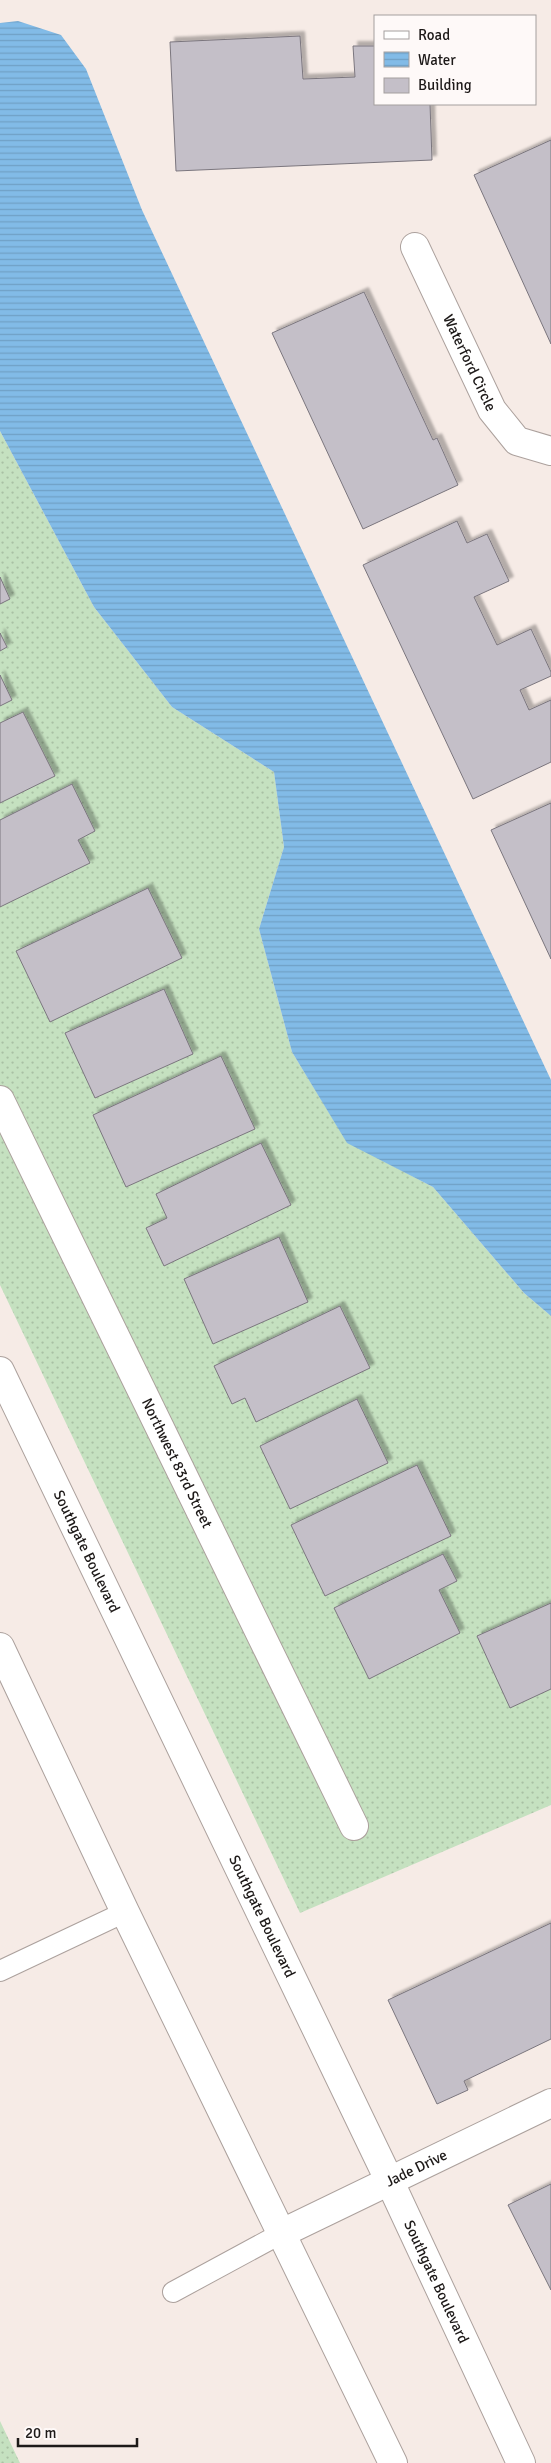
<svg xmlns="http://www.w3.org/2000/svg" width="551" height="2463" font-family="Signika,sans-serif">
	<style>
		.grass { fill: url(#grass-dots) }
		.water { fill: url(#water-rules) }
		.building { fill: #c4bfc8; stroke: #7b767e; filter: url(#shadow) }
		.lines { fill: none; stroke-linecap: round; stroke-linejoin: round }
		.lane-casing { stroke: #aca19d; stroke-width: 22 }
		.street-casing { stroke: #aca19d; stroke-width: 30 }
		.secondary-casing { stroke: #aca19d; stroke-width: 30 }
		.lane { stroke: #fff; stroke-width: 20 }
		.street { stroke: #fff; stroke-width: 28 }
		.secondary { stroke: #fff; stroke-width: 28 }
		.labels { text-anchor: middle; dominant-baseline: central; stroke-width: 5; stroke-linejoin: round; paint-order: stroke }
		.street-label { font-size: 15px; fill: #1d1918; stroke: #fef9f8 }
	</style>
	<defs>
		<pattern id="grass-dots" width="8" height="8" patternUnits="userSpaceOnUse" patternTransform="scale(1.25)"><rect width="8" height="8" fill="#c5e1c0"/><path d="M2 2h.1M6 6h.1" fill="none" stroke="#a9c0a4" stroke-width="1.8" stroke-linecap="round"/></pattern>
		<pattern id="water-rules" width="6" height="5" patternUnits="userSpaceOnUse" patternTransform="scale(1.25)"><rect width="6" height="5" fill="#82bbe7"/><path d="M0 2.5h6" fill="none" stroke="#70a0c5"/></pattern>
		<filter id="shadow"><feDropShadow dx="4.5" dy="-4.5" stdDeviation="1" flood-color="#0004"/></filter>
	</defs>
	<rect width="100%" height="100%" fill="#f6ebe6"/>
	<path class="grass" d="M0,431l94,176 78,100 102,65 10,75 -25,82 33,123 55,90 86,45 91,106 27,23v489l-251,108 -300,-628z
		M0,2421l20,42h-20z"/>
	<path class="water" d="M18,21l43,14 25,34 56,141 409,870v236l-27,-23 -91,-106 -86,-44 -55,-91 -33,-123 25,-82 -10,-75 -102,-65 -78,-100 -94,-176v-408z"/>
	<path class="building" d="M300,36l3,43 52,-2 -2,-31h22v58h55l2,56 -256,11 -6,-129z
		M551,140v204l-77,-169z
		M364,292l69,148 4,-2 21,47 -95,44 -91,-196z
		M457,521l10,22 20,-9 22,47 -35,16 23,48 34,-16 20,43v4l-31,14 9,20 22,-10v62l-78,37 -110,-234z
		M0,577l10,22 -10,5z
		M0,633l7,14 -7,4z
		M0,675l12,25 -12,6z
		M23,712l32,64 -55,27v-80z
		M72,784l23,47 -17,9 12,23 -90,44v-87z
		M551,803v156l-60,-129z
		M148,888l34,70 -132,64 -34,-71z
		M164,989l29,65 -98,44 -30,-65z
		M221,1056l34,73 -129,58 -33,-72z
		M261,1143l30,62 -127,61 -18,-38 21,-10 -11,-24z
		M279,1237l29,65 -95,42 -29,-65z
		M340,1306l30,62 -114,54 -11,-24 -13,6 -18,-38z
		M357,1399l31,64 -98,46 -30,-63z
		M417,1465l34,71 -126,60 -34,-71z
		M443,1554l14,27 -18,9 21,43 -91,46 -35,-71z
		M551,1603v86l-41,19 -33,-72z
		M551,1923v116l-87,42 4,9 -31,14 -49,-104z
		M551,2184v106l-43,-85z"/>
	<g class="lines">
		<defs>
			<path id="lane" d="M0,1971l125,-59
				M173,2292l109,-59"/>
			<g id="street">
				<path id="s1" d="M415,247l77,163 25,31 34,10"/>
				<path id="s2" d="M0,1100l354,726"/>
				<path id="s3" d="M282,2233l269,-130"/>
			</g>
			<g id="secondary">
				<path id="s4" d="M0,1371l390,811 131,281"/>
				<path d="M0,1647l125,265 268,551"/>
			</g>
		</defs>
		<use href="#lane" class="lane-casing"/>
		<use href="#street" class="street-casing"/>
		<use href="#secondary" class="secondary-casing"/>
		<use href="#lane" class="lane"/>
		<use href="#street" class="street"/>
		<use href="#secondary" class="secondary"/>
	</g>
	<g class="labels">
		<g class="street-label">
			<text stroke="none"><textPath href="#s1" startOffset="128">Waterford Circle</textPath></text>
			<text stroke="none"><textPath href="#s2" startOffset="404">Northwest 83rd Street</textPath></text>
			<text stroke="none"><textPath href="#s4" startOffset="200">Southgate Boulevard</textPath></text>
			<text stroke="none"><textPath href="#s4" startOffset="605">Southgate Boulevard</textPath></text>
			<text stroke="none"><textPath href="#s3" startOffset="149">Jade Drive</textPath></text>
			<text stroke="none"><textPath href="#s4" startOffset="1010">Southgate Boulevard</textPath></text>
		</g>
	</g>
	<rect x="374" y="15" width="162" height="90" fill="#fef9f8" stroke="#a49f9e"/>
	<rect x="384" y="31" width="25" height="8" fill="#ffffff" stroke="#a49f9e"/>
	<text x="418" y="40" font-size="15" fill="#1d1918">Road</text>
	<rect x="384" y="52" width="25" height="15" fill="url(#water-rules)" stroke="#a49f9e"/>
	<text x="418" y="65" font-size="15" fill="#1d1918">Water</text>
	<rect x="384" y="78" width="25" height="15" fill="#c4bfc8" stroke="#a49f9e"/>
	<text x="418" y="90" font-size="15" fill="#1d1918">Building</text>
	<path d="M18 2438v8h119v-8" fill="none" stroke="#1d1918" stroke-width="2.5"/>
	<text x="25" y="2438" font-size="15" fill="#1d1918" stroke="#fef9f8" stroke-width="4" paint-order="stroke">20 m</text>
</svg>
